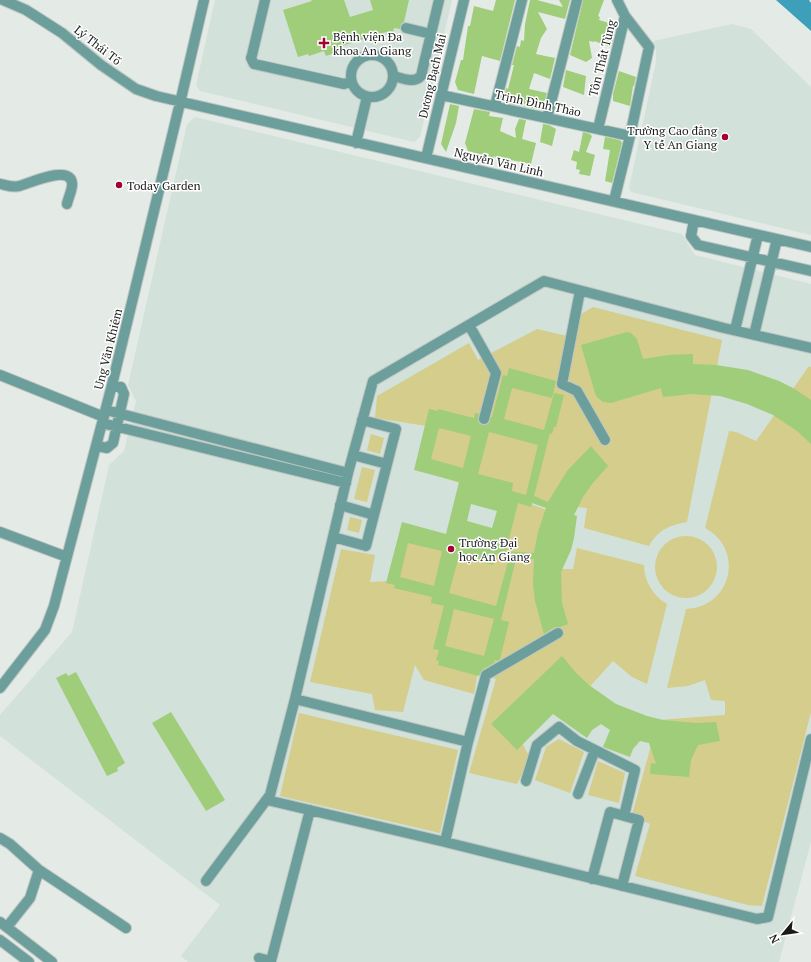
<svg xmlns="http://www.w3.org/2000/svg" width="811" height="962" font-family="'PT Serif',serif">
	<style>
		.built { fill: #d2e1d9 }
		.green { fill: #d4cd8b }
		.water { fill: #3e9fba }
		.building { fill: #9fcd79; fill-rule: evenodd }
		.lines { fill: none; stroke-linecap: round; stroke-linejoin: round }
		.minor-casing { stroke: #bfc6c2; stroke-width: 12 }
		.minor { stroke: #6c9f9c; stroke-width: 10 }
		.poi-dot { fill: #a20233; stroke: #fff; stroke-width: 1.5 }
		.labels { text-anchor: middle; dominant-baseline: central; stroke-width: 3; stroke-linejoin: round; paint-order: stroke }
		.poi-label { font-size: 12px; fill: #181b19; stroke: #fff; text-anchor: start }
		.street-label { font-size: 12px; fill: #181b19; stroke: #fff }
	</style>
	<rect width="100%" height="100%" fill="#e4ebe7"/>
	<path class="built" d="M215,0h237l-32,137 -6,5 -214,-51 -4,-6z
		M732,24l19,5 60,58v148l-180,-43 -2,-4 27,-126v-11l-3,-10z
		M195,117l487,117 13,21 116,29v558l-32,120h-591l-7,-6 39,-51 -220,-169v-21l72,-83 37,-167 15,-14 12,-50 -8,-16 59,-261z"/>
	<path class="green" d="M593,307l129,33 -35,182c-4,1 -8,1 -12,3 -12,3 -21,11 -26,21l-65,-18 3,-20 -66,-7 32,11 -9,57h29l4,-21 67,17c0,16 9,31 23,39l-20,80 -15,-7 -19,-16 -29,32 -22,-8 -41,56 9,17 -13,26 -48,-11 27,-94 -18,-8 -4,23 -50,-14 -9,-15 -12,47 -28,-2 -3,-16 -62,-12 31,-133 34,6 -5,27 21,-1 10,-47 93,6 13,-40 -84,-30 10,-43 -58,-9 2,-22 92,-53 9,17 59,-31 39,9 5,-24z
		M809,366l2,1v345l-49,194 -14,-1 -113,-29 15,-52 -18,-9 26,-95 67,-5v-14l-14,-1 -6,-20 -17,6 -21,2 19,-79c46,-2 59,-60 19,-81l24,-97 7,1 20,9z
		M371,434l13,4 -4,16 -13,-4z
		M362,467l13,3 -8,32 -13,-3z
		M350,517l12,3 -3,13 -12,-3z
		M655 567a31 31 0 1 1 62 0a31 31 0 1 1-62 0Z
		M299,713l159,37 -18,83 -160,-37z
		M559,739l25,13 -14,41 -35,-13 11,-33z
		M598,761l27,12 -6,30 -31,-8z"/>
	<path class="water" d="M776,0h33l2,3v28z"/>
	<path class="building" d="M311,0h33l6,17 23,-7 -3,-10h39l-5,22 -3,2 -1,5 -6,-1 -1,5 -6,2 -1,-3 -44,14 2,4 -18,6 -2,-5 -15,5 -1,-2 -10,3 -15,-47 29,-9z
		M496,0h19l-15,61 -18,-5 -8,38 -16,-4 -3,-8 6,-22h2l5,-34h2l4,-20 19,5z
		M530,0h7l26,7 -4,-7h11l-5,19 -27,-7 9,17 -6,9 -5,16 19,4 -5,21 -16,-6 -5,16 18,4 -5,17 -31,-6 -6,-10 1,-6 2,1 6,-24h-2l5,-19 3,1 1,-7 3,1 1,-17z
		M583,0h21l-6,16 2,1 -1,3 17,5 -5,22 -17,-6v1l-5,-1 3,17 -6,4 -16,-7z
		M566,70l20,6 -2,19 -21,-8z
		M619,71l17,6 -2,9h-1l-3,20 -17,-5v-7z
		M450,104l9,2 -3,17 -10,29 -5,-8z
		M474,109l16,3 -1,4 14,2 -3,13 16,7 -1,-9 4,-10 7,1 -4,19 14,4 -5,21 -20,-4 -1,3 -7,1 -9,-8 -1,3 -11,-1 1,-3 -15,-4 -3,-8z
		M543,124l6,1 7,4 -4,17 -12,-4z
		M583,132l7,2 2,2 -6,16 9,3 -5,21 -11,-2 1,-4 -4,-1 1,-7 -6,-2 3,-10 5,2z
		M605,137l15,3 2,3 -10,40 -7,-2 5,-31 -7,-1z
		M627,332l4,1 6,6 6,20 25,-4 25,-1v10l23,1 32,5 31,11 14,7 18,12v44l-14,-13 -24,-16 -26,-11 -27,-8 -29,-2 -28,3 -2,-9 -50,15 -8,-1 -6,-5 -2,-4 -14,-48z
		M509,368l47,13 -4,17 -40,-10 -8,31 40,11 10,-37 10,2 -8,32h-2l-2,7 -2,-1 -16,63 14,6 19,-31 24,-25 17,20 -16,18 -9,13 -9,18 3,1 -3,22 -3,12 -10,22 1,31 6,21 -8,3h-5l-11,7 -9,-33 -2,-17 1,-25h-18l-15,61 8,2 -9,37 -2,2 -3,-1 -1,3 -11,6 -4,7 -41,-11 1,-4 -3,-1 3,-10 -6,-1 11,-43 -13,-3 1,-6 -38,-9 1,-3 -9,-2 16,-61 44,12 13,-52 -45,-12 15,-61 9,2v-2l36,9 1,-5 4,1 -1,6 1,3 4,2h3l3,-2 2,-6h1l11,-42 4,1zM439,428l32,8 -8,32 -32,-9zM489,432l49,13 -12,50 -14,-4 1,-8 -35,-9zM518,503l13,4 1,-4 14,5 -8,24 -4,21 -28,-2zM471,504l26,7 -5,17 -25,-7zM408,543l34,8 -8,35 -34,-9zM496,554l13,4 -13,48 -47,-13 10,-37 34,9zM454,609l40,10 -10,37 -39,-10z
		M562,656l15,18 12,11 27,19 31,12 16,4 33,3 20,-1 4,19 -22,4 -7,15 -2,17 -39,-3 1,-11 5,1 -7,-21 -9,-2 -7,8 -3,8 -27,-10 7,-17 -9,-6 -9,6 -5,8 -34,-24 -36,36 -26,-26z
		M76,672l49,91 -8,5 1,3 -11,5 -51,-98 10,-5 2,3z
		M171,712l54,88 -19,11 -54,-88z"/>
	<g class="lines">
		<defs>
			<path id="minor" d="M3,0l23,10 36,23 39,32 35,24 20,7 655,151
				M265,0l-13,55 -1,3 3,6 90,20 7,-2
				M406,28l25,6
				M351 76a21 21 0 1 1 42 0a21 21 0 1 1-42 0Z
				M393,76c9,2 21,8 28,0l18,-76
				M441,95l189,41
				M495,106l27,-106
				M547,118l30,-118
				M598,129l27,-113
				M356,143l11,-46
				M426,158l38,-158
				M0,184c6,1 13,4 19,2 9,-2 51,-22 53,-3 1,6 -4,15 -5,21
				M614,201l16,-65 19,-89 -24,-31 -8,-16
				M694,220l-3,16 7,9 113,26
				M580,291l-18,93 15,7 28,49
				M469,325l27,48 -12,46
				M735,330l23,-95
				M754,335l23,-96
				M0,375l104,42
				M106,410l242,63
				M102,423l244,60
				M97,446l10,2 6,-5 11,-49 -3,-7 -9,-2
				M353,455l34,9
				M340,505l34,10
				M0,532l67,25
				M333,537l33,9 30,-117 -34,-9
				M0,688l45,-58 9,-24 58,-221 68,-282 24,-103
				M295,699l173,43 -23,100
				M468,742l18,-67 72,-42
				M526,781l11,-36 22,-18 18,14 58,29 -11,46
				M578,794l17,-44
				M267,800l178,42 312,77 11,-2 43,-178
				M0,838l10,6 29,26 87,58
				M592,879l18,-67 29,8 -17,66
				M206,881l64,-86 25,-96 53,-226 25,-92 171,-100 180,47 87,20
				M0,922l52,40
				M7,927l23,-29 9,-28
				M0,940l29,22
				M259,958l12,3 39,-151"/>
		</defs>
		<use href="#minor" class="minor-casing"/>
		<use href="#minor" class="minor"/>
	</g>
	<g class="poi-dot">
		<path d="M322 37h4v4h4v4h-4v4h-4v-4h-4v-4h4z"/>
		<circle cx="725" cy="137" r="4"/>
		<circle cx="119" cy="185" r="4"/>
		<circle cx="451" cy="549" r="4"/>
	</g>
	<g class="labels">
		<g class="poi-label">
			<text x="333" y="36">Bệnh viện Đa<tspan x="333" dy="14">khoa An Giang</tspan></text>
			<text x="717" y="130" text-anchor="end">Trường Cao đẳng<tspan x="717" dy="14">Y tế An Giang</tspan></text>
			<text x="127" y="185">Today Garden</text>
			<text x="459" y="542">Trường Đại<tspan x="459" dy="14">học An Giang</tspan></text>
		</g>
		<g class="street-label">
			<text transform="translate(98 45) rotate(38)">Lý Thái Tổ</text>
			<text transform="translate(602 58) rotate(-76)">Tôn Thất Tùng</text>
			<text transform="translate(432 76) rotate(-77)">Dương Bạch Mai</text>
			<text transform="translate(538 103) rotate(12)">Trịnh Đình Thảo</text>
			<text transform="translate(499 162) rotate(13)">Nguyễn Văn Linh</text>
			<text transform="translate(108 349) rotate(-76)">Ung Văn Khiêm</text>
		</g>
	</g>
	<g transform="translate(783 934) rotate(241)" stroke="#ffffff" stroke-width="3" paint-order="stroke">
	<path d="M0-3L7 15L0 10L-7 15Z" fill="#181b19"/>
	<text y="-6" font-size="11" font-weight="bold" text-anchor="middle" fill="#181b19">N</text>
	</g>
</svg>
